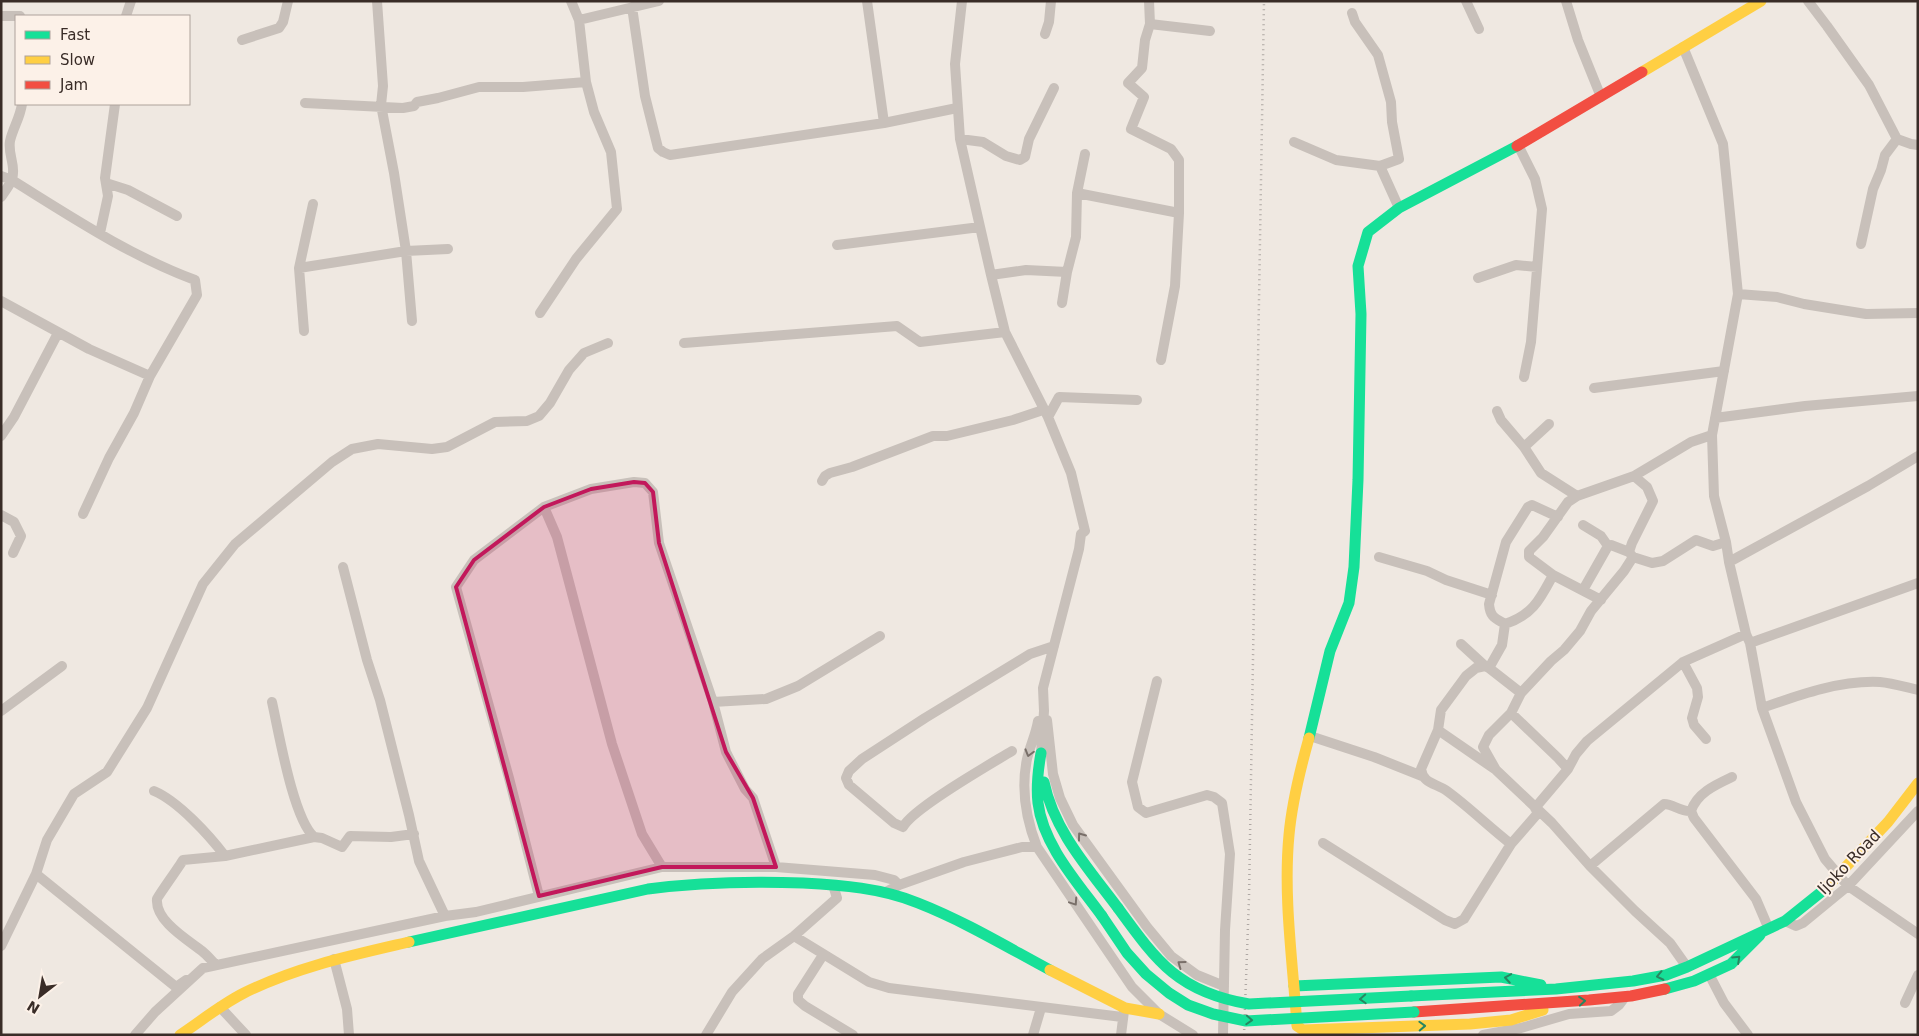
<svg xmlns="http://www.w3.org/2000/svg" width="1919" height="1036" font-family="'DejaVu Sans',sans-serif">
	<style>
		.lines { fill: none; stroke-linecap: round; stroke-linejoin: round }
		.street { stroke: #c8c0ba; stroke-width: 10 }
		.fast { stroke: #16e098; stroke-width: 11 }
		.slow { stroke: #ffcf43; stroke-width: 11 }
		.jam { stroke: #f24e42; stroke-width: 11 }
		.rail { stroke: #afa8a4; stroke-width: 2.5; stroke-dasharray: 1 4; stroke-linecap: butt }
		.fast-bridge { stroke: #16e098; stroke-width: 11 }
		.oneway { stroke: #796f69 }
		.oneway2 { stroke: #288660 }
		.marked { fill: #c2185b; fill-opacity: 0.2; stroke: #c2185b; stroke-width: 4; stroke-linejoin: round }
		.labels { text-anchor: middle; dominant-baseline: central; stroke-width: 4; stroke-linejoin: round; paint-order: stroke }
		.street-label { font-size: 16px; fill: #392c27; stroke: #fcf1e8 }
	</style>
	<rect width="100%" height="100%" fill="#efe8e1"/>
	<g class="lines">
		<path class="street" d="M377,1l6,85 -2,19 13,68 12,78 6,70
			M867,1l17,122
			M962,1l-7,63 5,75 31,136 14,57 43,85 23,56 14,58 -4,3 -2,15 -36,139 1,23 -3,42
			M1149,1l1,23 -5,16 -3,28 -14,15 16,14 -13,32 40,20 8,11v53l-4,73 -14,74
			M1466,1l13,28
			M1566,1l12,39 23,57
			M1808,1l19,25 42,59 28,54 14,5 7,1
			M632,7l13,89 13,52 5,4 7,3 214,-32 73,-15
			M1352,13l3,9 23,33 13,47 1,20 7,37 -19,7
			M1,16h19
			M126,16l5,-15
			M579,20l80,-19
			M1150,24l60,7
			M1045,34l4,-12 2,-21
			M242,40l37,-12 4,-6 5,-21
			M1683,47l40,97 15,150 -26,141 2,61 12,46 3,20 17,72 4,9 12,65 34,94 29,57 23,27 70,48
			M305,103l98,5 11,-2 3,-4 21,-4 41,-11h44l63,-5
			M960,139l23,3 23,14 14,4 5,-3 4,-18 25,-51
			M1294,142l42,18 44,6 19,42
			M1518,145l17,34 7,30 -11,133 -7,35
			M1,176l11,4c58,36 118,76 183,100l2,15 -47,81 -16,37 -25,45 -26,56
			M106,183l22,7 49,26
			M1077,193l102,20
			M1,197c5,-7 12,-16 12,-24 1,-11 -5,-20 -3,-32 3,-13 10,-23 12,-37
			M100,233l8,-37 -3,-18 10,-74
			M1861,244l12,-55 8,-19 4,-15 12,-16
			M837,245l143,-18
			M299,268l107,-17 42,-2
			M991,275l35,-5 41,2
			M1478,278l38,-13 21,2
			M1738,294l39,3 27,7 62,10 52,-1
			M1,301l88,48 61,27
			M1062,303l5,-31 9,-35 1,-44 8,-39
			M540,313l36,-54 41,-50 -6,-57 -17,-40 -8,-30 -7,-62 -8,-19
			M304,331l-5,-63 14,-64
			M684,343l213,-17 23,16 85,-10
			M1594,388l130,-17
			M1497,411l4,9 23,27
			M1048,417l11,-20 78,3
			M1715,418l90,-12 113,-10
			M1549,424l-25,23 17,26 36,23
			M1,436l13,-19 44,-84
			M822,481l3,-5 5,-3 22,-6 81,-31h14l66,-16 30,-10
			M544,507l13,30 55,207 30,90 20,33
			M1,515l13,7 7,14 -8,17
			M1583,525l18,11 7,10
			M1379,557l48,14 19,9 46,15
			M1633,557l-4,-5 3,-9 21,-42 -6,-14 -13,-11
			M1729,562l139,-76 50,-30
			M343,567l24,93 13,40 29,115 10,46 26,55
			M1583,590l25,-44 3,-1 18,7
			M1601,600l-48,-25 -24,-18v-6l14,-14 25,-35 9,-6 57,-20 57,-34 21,-7
			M1505,624c28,-9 35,-25 48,-49
			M1750,643l168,-60
			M1461,644l24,22
			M1683,662l14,26 1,9 -6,21 2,7 12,14
			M1489,668l13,-23 3,-21c-10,-6 -15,-7 -16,-20l17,-62 22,-35 4,-2 26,12
			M1157,681l-25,101 6,25 8,6 61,-18 7,2 8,6 8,51 -5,76 -2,105
			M272,702c7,31 21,116 42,135
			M713,702l53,-3 32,-13 82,-50
			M1762,708c37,-13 78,-28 118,-26 12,1 25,5 38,8
			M1,711l61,-45
			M1511,713l47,45 10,11
			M1047,720l6,54 7,24 13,27 74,102 24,29 26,19 27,11
			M1038,721c-2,13 -8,25 -11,38 -6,29 -1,60 10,88l95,140 27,27 34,21
			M1438,730l58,40 56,53 38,43 45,45 35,32 17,24
			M1310,736l64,21 48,19
			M1012,751c-23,14 -99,57 -109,76l-9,-4 -45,-38 -3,-7 3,-7 13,-12 63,-41 105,-64 24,-8
			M1496,770l-13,-23 6,-12 22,-22 10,-20 30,-32 13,-11 16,-19 11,-20 33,-40 9,-14 19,6 11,-2 33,-21 17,6 13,-4
			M1732,777c-17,8 -35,16 -41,34l3,7 62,81 12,28
			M154,791c24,10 55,44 71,65
			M1323,843l122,77 10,4 9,-5 47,-75 27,-31 -3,-5 33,-39 8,-15 11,-13 96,-79 63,-28
			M1511,844c-22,-17 -42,-37 -64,-53 -11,-8 -24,-7 -26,-22l17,-39 3,-20 25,-34 10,-8 9,-2 4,2 32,25
			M1590,866l74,-62c10,0 16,8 27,7
			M36,874l140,113 10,-7
			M899,885l65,-23 58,-15h15
			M539,896l-30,-118 -53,-191 18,-27 70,-53 47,-18 43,-7 11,1 8,9 6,51 54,159 13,50 19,37 8,9 23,69
			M1785,921l11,5 7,-3 45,-37 70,-75
			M794,936l75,46 20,6 233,29
			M1,946l35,-72 11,-34 27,-46 33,-22 40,-64 56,-124 32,-40 97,-82 20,-13 26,-5 54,5 15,-2 48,-25 32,-1 12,-5 11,-13 19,-33 15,-17 24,-10
			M823,955l-25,39v6l7,6 48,29
			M334,959l13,50 2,26
			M216,965c-5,-5 -9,-10 -14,-14 -14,-11 -47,-30 -45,-52 1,-3 22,-32 26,-39l42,-4 89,-19 8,1 20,9 8,-11 41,1 23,-3
			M1710,976l14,27 24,32
			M1905,1003l13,-28
			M220,1007l26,28
			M135,1035l20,-23 48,-44 242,-52 31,-4 186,-45h114l99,8 19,5 5,5 -13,7
			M706,1035l26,-43 30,-33 32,-23 43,-38 -4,-13
			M1033,1035l8,-27
			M1121,1035l3,-24
			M1483,1035l38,-7 48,-14 42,-3 8,-6 6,-8"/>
		<path class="fast" d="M1309,738l21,-87 19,-48 5,-36 4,-87 3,-166 -3,-48 10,-34 31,-24 118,-62
			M1041,753c-3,17 -5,33 -3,50 5,42 40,80 64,113
			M1044,782c10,49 45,87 74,126
			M409,942l239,-53c52,-7 103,-8 155,-6 38,2 79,5 115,20 46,18 89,44 132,67
			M1294,986l207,-9 40,8
			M1665,989l29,-8 37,-17 29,-29
			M1411,996l145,-7 77,-8 33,-6 21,-8 98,-46 40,-32"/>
		<path class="slow" d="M1642,72l119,-71
			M1825,889l63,-67 30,-39
			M1050,970l75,38 34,6
			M1303,1030l167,-6 41,-4 32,-10
			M180,1035c21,-14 42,-31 64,-42 52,-26 109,-38 165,-51
			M1305,1035l-2,-5 -6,-4c-4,-62 -14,-129 -8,-191 3,-33 11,-65 20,-97"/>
		<path class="jam" d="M1517,146l125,-74
			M1414,1012l175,-12 42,-4 34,-7"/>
		<path class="rail" d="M1244,1035l5,-137 15,-897"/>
		<path class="fast-bridge" d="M1118,908c40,55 61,84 131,96l162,-8
			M1102,916l25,37 19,21 23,19 19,12 25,9 33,7 168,-9"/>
	</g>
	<defs><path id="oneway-chevron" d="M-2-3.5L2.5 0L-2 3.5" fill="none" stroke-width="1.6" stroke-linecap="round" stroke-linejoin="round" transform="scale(1.25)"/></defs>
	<g class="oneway">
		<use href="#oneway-chevron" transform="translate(1029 753) rotate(106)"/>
		<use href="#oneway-chevron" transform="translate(1081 836) rotate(-126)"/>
		<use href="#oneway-chevron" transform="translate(1074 902) rotate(56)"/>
		<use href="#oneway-chevron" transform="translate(1181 964) rotate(-144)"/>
	</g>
	<g class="oneway2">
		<use href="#oneway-chevron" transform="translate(1737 959) rotate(-43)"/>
		<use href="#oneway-chevron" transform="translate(1660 976) rotate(168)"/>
		<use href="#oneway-chevron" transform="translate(1508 978) rotate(-171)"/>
		<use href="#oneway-chevron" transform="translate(1363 999) rotate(177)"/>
		<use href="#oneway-chevron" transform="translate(1582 1001) rotate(-5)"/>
		<use href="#oneway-chevron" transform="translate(1249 1020) rotate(3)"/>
		<use href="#oneway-chevron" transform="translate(1422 1026) rotate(-2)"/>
	</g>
	<path class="marked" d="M634,482l11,1 8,9 6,51 67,209 27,46 23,69h-114l-123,29 -83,-309 18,-27 70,-53 47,-18z"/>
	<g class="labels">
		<g class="street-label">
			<text transform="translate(1849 862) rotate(-46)">Ijoko Road</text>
		</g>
	</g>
	<rect width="1919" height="1036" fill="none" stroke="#392c27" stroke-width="5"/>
	<rect x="15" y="15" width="175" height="90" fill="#fcf1e8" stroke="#aea29b"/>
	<rect x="25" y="31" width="25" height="8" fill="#16e098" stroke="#aea29b"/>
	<text x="60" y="40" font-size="15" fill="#392c27">Fast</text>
	<rect x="25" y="56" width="25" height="8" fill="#ffcf43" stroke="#aea29b"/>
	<text x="60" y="65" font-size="15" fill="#392c27">Slow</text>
	<rect x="25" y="81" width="25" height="8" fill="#f24e42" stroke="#aea29b"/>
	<text x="60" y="90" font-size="15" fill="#392c27">Jam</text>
	<g transform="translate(40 996) rotate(211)" stroke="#fcf1e8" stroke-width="4" paint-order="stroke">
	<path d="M0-4L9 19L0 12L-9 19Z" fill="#392c27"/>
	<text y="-8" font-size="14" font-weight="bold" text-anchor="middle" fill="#392c27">N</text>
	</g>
</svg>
